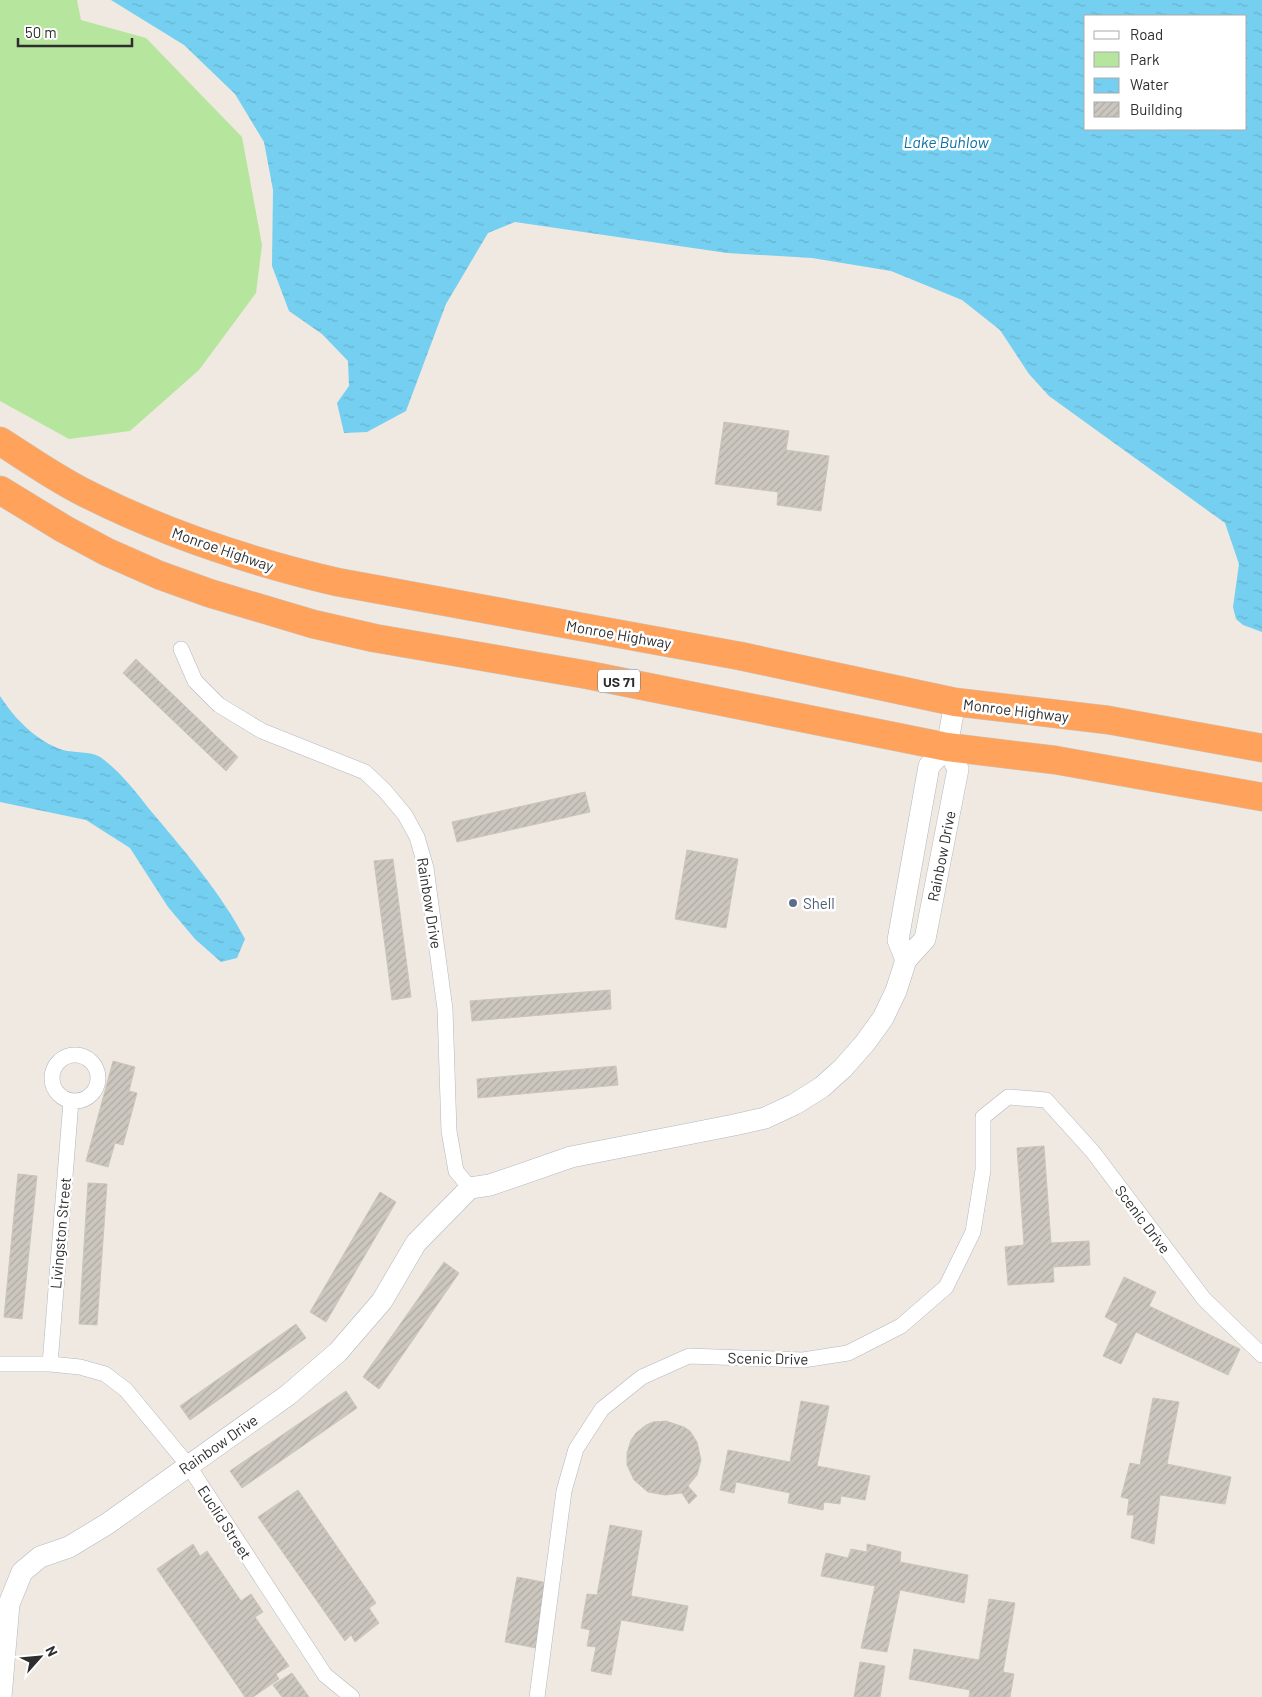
<svg xmlns="http://www.w3.org/2000/svg" width="1262" height="1697" font-family="Barlow,sans-serif">
	<style>
		.park { fill: #b6e59e }
		.water { fill: url(#water-ripples); fill-rule: evenodd }
		.building { fill: url(#building-hatch); stroke: #cbc5ba }
		.lines { fill: none; stroke-linecap: round; stroke-linejoin: round }
		.street-casing { stroke: #b4b7c1; stroke-width: 16 }
		.secondary-casing { stroke: #b4b7c1; stroke-width: 22 }
		.highway-casing { stroke: #c9c9c9; stroke-width: 29 }
		.street { stroke: #fff; stroke-width: 15 }
		.secondary { stroke: #fff; stroke-width: 21 }
		.highway { stroke: #ffa35c; stroke-width: 28 }
		.service-dot { fill: #5c6f8a; stroke: #fff; stroke-width: 2 }
		.labels { text-anchor: middle; dominant-baseline: central; stroke-width: 5; stroke-linejoin: round; paint-order: stroke }
		.shield { fill: #fff; stroke: #6d6d6d; stroke-width: 1 }
		.shield-label { font-size: 14px; font-weight: bold; fill: #2e2e2e }
		.street-label { font-size: 15px; fill: #2e2e2e; stroke: #fff }
		.service-label { font-size: 15px; fill: #4e5e75; stroke: #fff; text-anchor: start }
		.water-label { font-size: 16px; font-style: italic; fill: #0d6fa3; stroke: #fff }
	</style>
	<defs>
		<pattern id="water-ripples" width="26" height="14" patternUnits="userSpaceOnUse" patternTransform="scale(1.25)"><rect width="26" height="14" fill="#75cff0"/><path d="M2 4q2-2 4 0t4 0M15 11q2-2 4 0t4 0" fill="none" stroke="#66b2ce"/></pattern>
		<pattern id="building-hatch" width="6" height="6" patternUnits="userSpaceOnUse" patternTransform="scale(1.25)"><rect width="6" height="6" fill="#cbc7bf"/><path d="M-1 1l2-2M0 6l6-6M5 7l2-2" fill="none" stroke="#afaba4"/></pattern>
	</defs>
	<rect width="100%" height="100%" fill="#efe9e1"/>
	<path class="park" d="M0,0h77l4,20 65,18 96,99 20,108 -6,48 -57,77 -69,61 -61,8 -69,-38z"/>
	<path class="water" d="M111,0h1151v632l-19,-7 -7,-6 -3,-12 6,-43 -14,-41 -176,-127 -20,-22 -29,-44 -38,-30 -71,-29 -79,-13 -85,-5 -212,-31 -27,11 -42,71 -40,107 -39,21 -23,1 -7,-30 12,-17 -1,-25 -26,-27 -33,-23 -17,-45 1,-76 -9,-48 -29,-48 -51,-49zM1246,16v113h-160v-113z
		M0,696c15,23 36,45 63,54 11,3 27,1 37,7 18,12 37,36 50,53 33,39 71,83 95,129l-8,19 -16,4 -26,-23 -27,-32 -38,-59 -44,-28 -86,-18z"/>
	<path class="building" d="M724,422l65,9 -3,19 43,6 -8,55 -44,-6 1,-13 -63,-8z
		M136,659l102,98 -12,14 -103,-98z
		M585,792l5,20 -133,30 -5,-20z
		M687,850l51,9 -12,69 -51,-9z
		M393,859l18,138 -19,3 -18,-139z
		M610,990l1,19 -139,12 -2,-20z
		M113,1061l22,6 -6,24 8,2 -14,52 -8,-2 -7,24 -22,-6z
		M616,1066l2,19 -140,13 -1,-19z
		M1044,1146l7,97 38,-2 1,24 -37,2 1,15 -46,3 -3,-38 19,-2 -7,-97z
		M18,1174l19,2 -15,143 -18,-2z
		M88,1183l19,1 -10,141 -18,-1z
		M380,1192l16,10 -70,120 -16,-10z
		M444,1262l15,11 -80,116 -16,-12z
		M1124,1277l32,15 -7,14 91,43 -12,26 -92,-43 -15,32 -18,-8 15,-32 -13,-7z
		M296,1324l10,14 -116,82 -10,-14z
		M346,1391l11,17 -115,80 -12,-17z
		M1153,1398l26,4 -12,62 64,13 -6,27 -65,-9 -6,49 -23,-6 3,-23h-7l2,-16 -8,-2 9,-34 10,2z
		M801,1401l28,5 -12,60 53,10 -5,24 -24,-4 -1,8 -16,-2 -1,8 -35,-7 2,-10 -54,-11 -2,11 -14,-3 8,-40 62,12z
		M666,1421l18,6 6,4 7,11 4,18 -4,15 -9,11 9,10 -8,8 -7,-11 -17,2 -17,-3 -14,-12 -7,-15v-12l4,-13 5,-7 10,-8 7,-3z
		M298,1490l78,113 -7,5 10,15 -24,19 -4,-7 -6,6 -87,-124z
		M610,1525l32,6 -11,65 57,10 -5,25 -62,-11 -10,55 -20,-4 5,-24 -9,-1 3,-16 -9,-2 6,-34 10,1z
		M193,1544l7,12 7,-5 34,50 10,-7 12,18 -8,5 34,49 -13,8 3,5 -26,18h-8l-88,-128z
		M867,1544l34,8 -1,10 68,13 -4,28 -64,-13 -13,62 -26,-4 14,-62 -54,-10 5,-23 22,5 3,-9 16,3z
		M517,1577l31,6 -12,65 -31,-6z
		M989,1599l26,4 -12,69 11,2 -4,23h-41l1,-7 -61,-11 5,-30 65,11z
		M860,1662l25,4 -5,31h-26z
		M292,1673l17,24h-27l-9,-12z"/>
	<g class="lines">
		<defs>
			<path id="street" d="M181,649l14,32 24,24 43,26 103,41 20,19 20,24 12,22 9,31 19,141 4,122 7,40 14,17
				M52 1078a23 23 0 1 1 46 0a23 23 0 1 1-46 0Z
				M0,1364h50l30,3 25,7 21,16 62,75 137,210 27,22
				M50,1364l21,-263
				M537,1697l27,-206 12,-42 26,-40 40,-32 47,-21 114,4 45,-7 53,-27 45,-39 27,-55 10,-62v-53l25,-20 38,3 47,52 111,147 58,56"/>
			<path id="secondary" d="M906,960l-8,-20 31,-174 18,-19 8,-45
				M1,1697l8,-93 13,-32 18,-15 29,-10 38,-23 181,-129 50,-43 44,-51 34,-58 54,-55 20,-3 81,-28 163,-32 31,-7 30,-14 27,-17 21,-19 22,-25 18,-25 13,-27 10,-31 19,-21 33,-170 -11,-22"/>
			<path id="highway" d="M0,441c30,19 59,40 91,55 78,39 161,66 246,86l403,74 215,46 153,18 154,28
				M0,490l64,39 43,23 52,23 50,18 104,31 61,14 214,37 359,72 108,13 207,37"/>
		</defs>
		<use href="#street" class="street-casing"/>
		<use href="#secondary" class="secondary-casing"/>
		<use href="#highway" class="highway-casing"/>
		<use href="#street" class="street"/>
		<use href="#secondary" class="secondary"/>
		<use href="#highway" class="highway"/>
	</g>
	<circle class="service-dot" cx="793" cy="903" r="5"/>
	<g class="labels">
		<rect class="shield" x="598" y="669.5" width="42" height="23" rx="4"/>
		<g class="shield-label">
			<text x="619" y="681">US 71</text>
		</g>
		<g class="street-label">
			<text transform="translate(223 549) rotate(19)">Monroe Highway</text>
			<text transform="translate(619 634) rotate(10)">Monroe Highway</text>
			<text transform="translate(1016 710) rotate(7)">Monroe Highway</text>
			<text transform="translate(941 856) rotate(-79)">Rainbow Drive</text>
			<text transform="translate(430 903) rotate(81)">Rainbow Drive</text>
			<text transform="translate(1143 1219) rotate(53)">Scenic Drive</text>
			<text transform="translate(60 1233) rotate(-85)">Livingston Street</text>
			<text transform="translate(768 1358) rotate(1)">Scenic Drive</text>
			<text transform="translate(218 1444) rotate(-35)">Rainbow Drive</text>
			<text transform="translate(225 1522) rotate(57)">Euclid Street</text>
		</g>
		<g class="service-label">
			<text x="803" y="903">Shell</text>
		</g>
		<g class="water-label">
			<text x="946" y="141">Lake Buhlow</text>
		</g>
	</g>
	<rect x="1084" y="15" width="162" height="115" fill="#ffffff" stroke="#ababab"/>
	<rect x="1094" y="31" width="25" height="8" fill="#ffffff" stroke="#ababab"/>
	<text x="1130" y="40" font-size="15" fill="#2e2e2e">Road</text>
	<rect x="1094" y="52" width="25" height="15" fill="#b6e59e" stroke="#ababab"/>
	<text x="1130" y="65" font-size="15" fill="#2e2e2e">Park</text>
	<rect x="1094" y="78" width="25" height="15" fill="url(#water-ripples)" stroke="#ababab"/>
	<text x="1130" y="90" font-size="15" fill="#2e2e2e">Water</text>
	<rect x="1094" y="102" width="25" height="15" fill="url(#building-hatch)" stroke="#ababab"/>
	<text x="1130" y="115" font-size="15" fill="#2e2e2e">Building</text>
	<g transform="translate(40 1657) rotate(63)" stroke="#ffffff" stroke-width="4" paint-order="stroke">
	<path d="M0-4L9 19L0 12L-9 19Z" fill="#2e2e2e"/>
	<text y="-8" font-size="14" font-weight="bold" text-anchor="middle" fill="#2e2e2e">N</text>
	</g>
	<path d="M18 38v8h114v-8" fill="none" stroke="#2e2e2e" stroke-width="2.5"/>
	<text x="25" y="38" font-size="15" fill="#2e2e2e" stroke="#ffffff" stroke-width="4" paint-order="stroke">50 m</text>
</svg>
